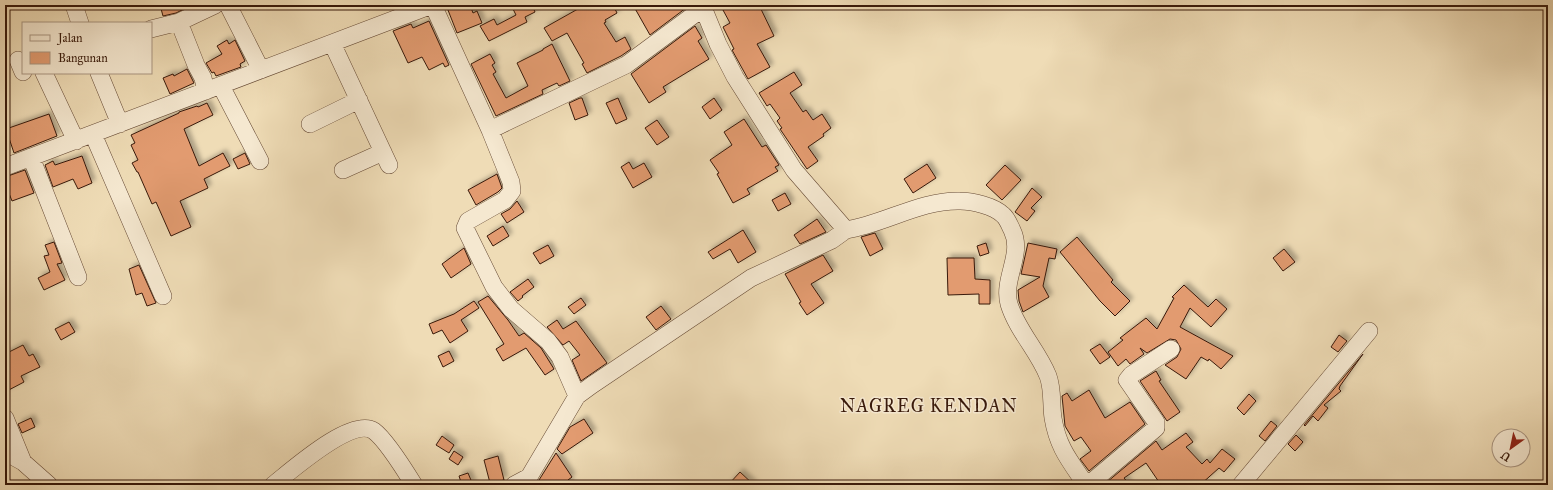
<svg xmlns="http://www.w3.org/2000/svg" width="1553" height="490" font-family="'IM FELL Great Primer',serif">
	<style>
		.building { fill: #e29b70; stroke: #38190a; filter: url(#shadow) }
		.lines { fill: none; stroke-linecap: round; stroke-linejoin: round }
		.minor-casing { stroke: #664a35; stroke-width: 18 }
		.minor { stroke: #f5e8d0; stroke-width: 17 }
		.labels { text-anchor: middle; dominant-baseline: central; stroke-width: 3; stroke-linejoin: round; paint-order: stroke }
		.quarter-label { font-size: 18px; letter-spacing: 1px; fill: #38190a; stroke: #f5e8d0 }
	</style>
	<defs>
		<filter id="shadow"><feDropShadow dx="3.5" dy="-3.5" stdDeviation="2" flood-color="#0004"/></filter>
	</defs>
	<rect width="100%" height="100%" fill="#efdcb6"/>
	<filter id="stains"><feTurbulence type="fractalNoise" baseFrequency=".005" numOctaves="4"/><feColorMatrix values="0 0 0 0 .2 0 0 0 0 .09 0 0 0 0 .02 0 0 0 .5 -.17"/></filter>
	<radialGradient id="worn" r=".72"><stop offset=".6" stop-color="#630" stop-opacity="0"/><stop offset="1" stop-color="#630" stop-opacity=".3"/></radialGradient>
	<path class="building" d="M160,5h32l-16,8 -13,3z
		M446,5h24l3,8 4,-2 5,12 -25,10z
		M511,5h21l3,7 -10,5 2,5 -38,19 -9,-15 14,-7 3,6 19,-10z
		M585,5h28l4,8 -12,7 1,2 -2,1 12,19 9,-5 6,12 -10,7 -34,17 -5,-9 2,-1 -17,-30 -15,8 -8,-13z
		M633,5h57l-40,30z
		M732,5h27l15,31 -17,8 13,23 -22,12 -16,-29 2,-1 -11,-22 7,-4 -7,-13z
		M429,21l20,44 -4,2 -2,-4 -14,7 -7,-13 -14,6 -15,-32 18,-7 2,4z
		M695,26l7,12 -4,3 11,18 -46,28 3,5 -17,11 -18,-29z
		M227,40l2,4 6,-4 10,21 -5,3 1,3 -25,9 -2,-4 -2,1 -6,-10 16,-9 -5,-8z
		M552,44l18,37 -11,5 -2,-3 -15,7 1,4 -47,22 -25,-52 19,-10 5,9 -3,2 4,7 -3,2 13,24 22,-12 -11,-23 26,-13v-1z
		M187,69l7,14 -24,11 -7,-16 10,-4 1,2z
		M794,72l8,13 -12,8 13,19 3,-2 7,10 9,-6 9,14 -8,6 1,2 -16,11 10,14 -11,8 -27,-40 2,-1 -5,-7 3,-3 -10,-14 -3,2 -8,-13z
		M580,98h2l6,17 -13,5 -6,-17z
		M618,98l9,21 -11,5 -10,-21z
		M714,98l8,12 -12,9 -8,-12z
		M207,103l6,12 -29,14 15,37 24,-13 7,13 -26,13 4,9 -28,13 11,26 -20,9 -15,-34 -4,2 -14,-32h-1l-5,-9 6,-3 -7,-15 4,-2 -4,-8 48,-22v-1l18,-6 1,1z
		M49,114l8,22 -43,17 -8,-24z
		M744,119l18,28 4,-2 13,20 -4,2 3,4 -31,18 3,5 -17,9 -16,-29 2,-1 -9,-13 22,-15 -8,-13z
		M657,120l12,17 -12,8 -12,-17z
		M245,153l5,11 -12,5 -5,-10z
		M82,156l10,27 -14,6 -5,-10 -20,8 -8,-22 8,-4 2,4z
		M629,162l4,7 11,-6 8,14 -19,11 -12,-21z
		M927,164l9,14 -23,15 -9,-14z
		M1005,165l16,15 -19,20 -16,-15z
		M25,170l9,23 -22,8 -7,-18v-6z
		M497,174l5,14 -4,4 -22,13 -8,-15z
		M1032,188l10,9 -11,11 4,3 -8,10 -12,-9z
		M785,193l6,11 -13,7 -6,-11z
		M517,201l7,11 -17,11 -6,-9 9,-5z
		M817,219l9,13 -26,12 -6,-9z
		M503,226l6,10 -16,10 -6,-10z
		M743,230l13,22 -18,11 -8,-14 -17,10 -5,-7z
		M875,233l8,16 -13,7 -9,-19z
		M1077,237l36,43 -2,2 19,19 -15,15 -15,-15 -40,-49z
		M54,242l8,21 -5,1 8,16 -21,10 -6,-12 12,-6 -6,-16 5,-1 -4,-10z
		M986,243l3,10 -9,3 -3,-10z
		M1028,243l29,6 -2,10 -6,-1 -6,28 6,11 -26,15 -4,-11 -1,-11 22,-13 -19,-3z
		M548,245l6,11 -14,8 -7,-11z
		M464,248l7,16 -20,14 -9,-14z
		M1284,249l11,13 -12,9 -10,-13z
		M823,255l10,16 -22,13 13,19 -17,12 -8,-12 2,-1 -16,-28z
		M947,258h27l1,21 15,1v24h-11v-10l-31,1z
		M139,265l17,38 -9,3 -5,-13 -6,2 -7,-26z
		M528,279l6,8 -12,9 1,1 -5,4 -8,-9z
		M1184,285l24,22 8,-8 11,10 -16,18 -21,-19 -10,19 53,29 -12,13 -12,-10 -1,2 -7,-4 -15,22 -21,-14 12,-8 4,-8 -5,-9 -6,-1 -23,14 -7,-5 4,6 -14,10 -4,-5 -8,7 -10,-14 15,-12 -3,-2 26,-20 11,11 17,-31 -2,-1z
		M488,296l20,24 11,16 5,-3 17,15 13,21 -9,6 -19,-27 -23,13 -7,-12 8,-5 -26,-42z
		M581,298l5,7 -12,9 -6,-7z
		M474,301l5,7 -18,12 7,11 -18,12 -8,-13 -9,4 -4,-10 25,-10z
		M661,306l10,13 -15,11 -10,-13z
		M557,320l6,9 13,-8 31,42 -26,18 -9,-21 8,-5 -11,-14 -6,4 -16,-18z
		M69,322l6,10 -14,8 -6,-11z
		M1339,335l8,6 -9,11 -7,-5z
		M1100,344l10,13 -10,7 -10,-14z
		M23,345l6,11 4,-2 7,13 -19,9 3,6 -19,10v-38z
		M449,351l5,10 -11,6 -5,-11z
		M1363,354l-23,32 -1,3 2,2 -17,14 4,3 -10,13 -5,-5 -8,10 -1,-1z
		M1156,371l5,9 -2,1 21,31 -13,9 -27,-40z
		M1089,390l16,28 25,-16 15,22 -56,47 -9,-12 11,-8 -10,-14 -7,4 -9,-15 -3,-30 5,-3 5,8z
		M1249,394l7,7 -12,14 -7,-7z
		M31,418l4,9 -13,6 -4,-9z
		M584,419l9,14 -31,21 -5,-5 13,-22z
		M1271,421l6,5 -12,15 -6,-5z
		M1186,433l7,9 -7,5 16,17 5,-5 3,4 12,-14 13,10 -11,13 -5,-4 -19,17h-39l-15,-22 -22,15 6,7h-21l-2,-3 49,-41 6,9z
		M1296,435l7,7 -8,9 -7,-7z
		M442,436l12,9 -5,8 -13,-8z
		M454,451l9,6 -5,8 -9,-6z
		M556,453l16,24 -4,3 3,5h-28l-4,-5z
		M498,456l6,24 -14,3 -6,-23z
		M740,472l14,13h-26z
		M468,473l5,12h-11l-3,-9z"/>
	<g class="lines">
		<defs>
			<path id="minor" d="M74,5l6,18
				M228,5l33,65
				M433,5l57,125 21,52 1,9 -7,9 -37,21 -3,7 29,59 17,22 37,32 12,16 17,39
				M702,5l16,39 17,33 59,93 52,60c39,-6 74,-30 114,-29 12,0 34,5 43,14 4,3 7,11 9,15 12,24 -10,49 -3,74 8,26 29,47 39,72 5,13 3,29 5,42 5,30 17,43 33,67
				M179,22l17,43 7,13 3,13
				M151,29l28,-7 36,-17
				M332,43l57,122
				M18,60l5,12
				M44,73l32,68
				M99,73l21,51
				M221,86l39,75
				M310,124l49,-24
				M490,130l136,-65 77,-57
				M93,134l70,162
				M31,157l47,120
				M5,167l427,-162
				M343,170l40,-18
				M5,418l18,44
				M5,452l18,10 26,23
				M273,485c18,-14 79,-69 101,-54 12,9 32,41 40,54
				M514,485l15,-8 48,-81 15,-11 159,-107 81,-38 14,-10
				M1088,485l68,-57v-6l-29,-42 4,-5 40,-26
				M1241,485l128,-154"/>
		</defs>
		<use href="#minor" class="minor-casing"/>
		<use href="#minor" class="minor"/>
	</g>
	<g class="labels">
		<g class="quarter-label">
			<text x="929" y="406">NAGREG KENDAN</text>
		</g>
	</g>
	<rect width="1553" height="490" fill="none" stroke="#efdcb6" stroke-width="20"/>
	<rect x="6" y="6" width="1541" height="478" fill="none" stroke="#38190a" stroke-width="2"/>
	<rect x="10" y="10" width="1533" height="470" fill="none" stroke="#38190a"/>
	<rect x="22" y="22" width="130" height="52" fill="#f5e8d0" stroke="#a99581"/>
	<rect x="30" y="35" width="20" height="6" fill="#f5e8d0" stroke="#a99581"/>
	<text x="58" y="42" font-size="12" fill="#38190a">Jalan</text>
	<rect x="30" y="52" width="20" height="12" fill="#e29b70" stroke="#a99581"/>
	<text x="58" y="62" font-size="12" fill="#38190a">Bangunan</text>
	<g transform="translate(1511 448) rotate(213)"><circle r="19" fill="#f5e8d0" stroke="#a99581"/>
	<path d="M0-3L7 15L0 10L-7 15Z" fill="#8f2418"/>
	<text y="-6" font-size="11" font-weight="bold" text-anchor="middle" fill="#38190a">U</text>
	</g>
	<rect width="100%" height="100%" filter="url(#stains)"/>
	<rect width="100%" height="100%" fill="url(#worn)"/>
</svg>
